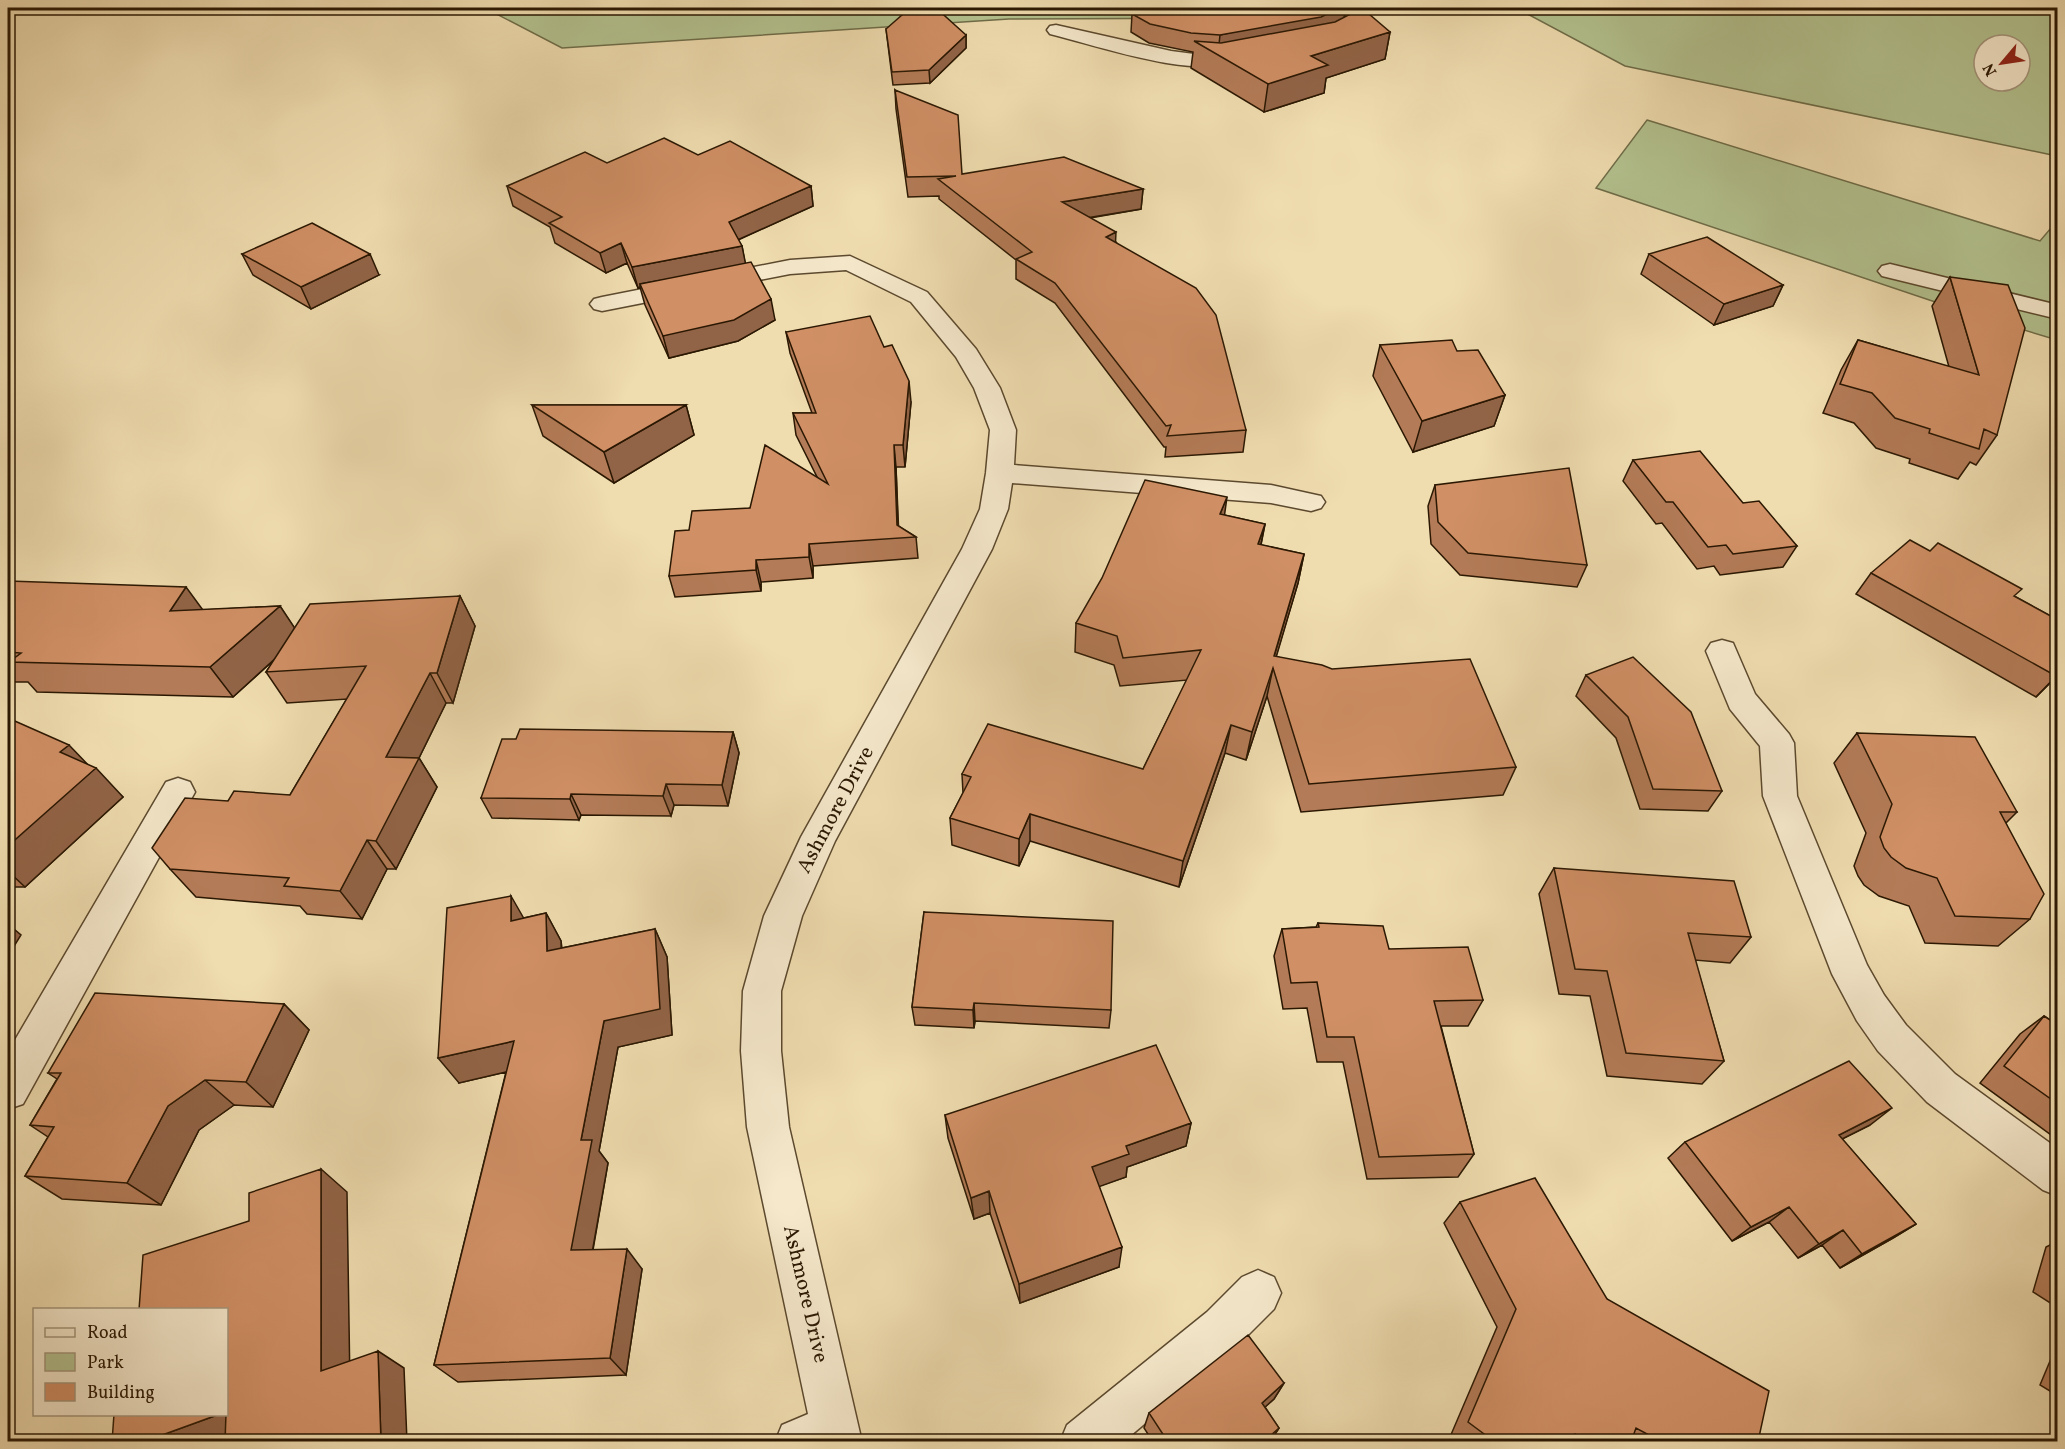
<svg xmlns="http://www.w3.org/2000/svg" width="2065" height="1449" font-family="Vollkorn,serif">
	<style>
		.green { fill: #b3c28f; stroke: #6f6d49; stroke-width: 1.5; fill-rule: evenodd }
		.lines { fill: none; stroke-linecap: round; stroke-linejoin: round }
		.minor-casing { stroke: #5c492e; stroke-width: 3 }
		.minor { fill: #f5e8cb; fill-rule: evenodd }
		.wall { fill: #b37b57; stroke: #2b1803; stroke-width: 1.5 }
		.shaded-wall { fill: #926447; stroke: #2b1803; stroke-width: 1.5 }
		.building { fill: #d08f65; stroke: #2b1803; stroke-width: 1.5 }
		.labels { text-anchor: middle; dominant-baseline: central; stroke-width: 6; stroke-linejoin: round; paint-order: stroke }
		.street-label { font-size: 21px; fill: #2b1803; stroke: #f5e8cb }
	</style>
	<rect width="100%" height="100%" fill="#efdcaf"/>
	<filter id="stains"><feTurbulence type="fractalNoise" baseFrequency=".00333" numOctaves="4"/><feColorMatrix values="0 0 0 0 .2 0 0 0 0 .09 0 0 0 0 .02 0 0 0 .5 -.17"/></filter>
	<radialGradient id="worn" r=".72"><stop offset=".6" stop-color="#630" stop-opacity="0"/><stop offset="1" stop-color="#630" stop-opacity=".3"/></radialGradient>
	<path class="green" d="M485,8h1572v148l-432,-90 -107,-57 -265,9 -244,1 -447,29zM1984,45h36v36h-36z
		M1647,120l393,121 17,-20v119l-89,-27 -372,-125z"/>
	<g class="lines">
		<defs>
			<path id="minor" d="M1056,25l115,26 23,3 48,1 3,4 -3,4c-57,14 -136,-15 -192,-29l-3,-4 3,-4z
				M850,256l77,36 49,57 24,39 16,42 -2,35 257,20 50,11 4,6 -4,6 -10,3 -40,-8 -259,-20 -4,26 -16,40 -157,292 -33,75 -21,75v60l8,76 73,315h-87l7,-17 26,-11 -61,-287 -6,-76 2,-60 21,-75 37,-79 161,-288 18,-40 6,-36 4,-43 -16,-42 -18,-31 -45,-55 -65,-32 -56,4 -188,37 -8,-2 -4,-5 4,-5 8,-2 188,-37z
				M1890,264l168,41v14l-176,-43 -4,-5 4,-5z
				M1722,640l11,3 22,51 34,40 5,9 3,53 70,169 17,30 22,30 49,49 103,75v47l-15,-6 -116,-88 -49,-51 -21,-30 -25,-47 -69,-178 -3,-50 -30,-37 -24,-58 5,-8z
				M178,778l12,4 5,10 -172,312 -15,5v-57l158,-270z
				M1258,1270l16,7 7,16 -7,16 -35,35 -116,98h-63l7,-17 140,-113 35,-35z"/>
		</defs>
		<use href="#minor" class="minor-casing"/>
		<use href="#minor" class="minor"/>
	</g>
	<path class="wall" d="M1182,8h164l-2,10 46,14 -5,27 -59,19 -2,15 -60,19 -73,-44 2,-16 -44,-9 -18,-11 1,-18z
		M886,29l80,6v13l-36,35 -37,2z
		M895,90l67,84 181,15 -2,20 -51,9 26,24 130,188 -3,22 -78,5 1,-10h-2l-109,-144 -39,-24v-19l-77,-61v-3l-31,1 -12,-88z
		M698,155l113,31 2,20 -75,34 4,6 3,17 30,57 -37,21 -69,17 -24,-53 -5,-18 -2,1 -11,-25 -21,10 -51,-30 -5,-16 -37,-21 -6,-20 100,-23z
		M242,254l137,21 -68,34 -58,-34z
		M1649,254l134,31 -10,21 -59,19 -73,-51z
		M1950,277l47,158 -21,30 -6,-3 -12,17 -49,-16 1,-4 -34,-11 -22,-25 -31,-10 18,-43 17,-30 91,27 -17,-61z
		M786,332l125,70 -6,65h-9l2,59 18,11 2,21 -105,8v12l-52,4v9l-86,6 -6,-21 20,-46 61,-22 67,-31 -21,-42 -3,-22h19l-22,-60z
		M1380,345l125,50 -11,31 -81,26 -40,-76z
		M532,405h154l8,30 -80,48 -71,-47z
		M1633,460l110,43 54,43 -14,21 -63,8 -6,-9 -17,3 -35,-46 -6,1 -33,-43z
		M1435,485l152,80 -10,22 -117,-12 -29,-31 -3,-38z
		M1224,515l41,9 -4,21 43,9 -6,29 -22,73 240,111 -13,28 -202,17 -34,-116 -21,64 -21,-7 -46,134 -149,-46 -11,25 -67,-21 -2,-27 13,-25 -1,-19 181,-5 44,-89 -67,6 -6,-21 -39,-13 1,-29z
		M1871,573l145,24 42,23v55l-22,22 -180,-103z
		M8,581l195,29 77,-4 14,22 166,-32 15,30 -22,77h-7l-27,55 18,29 -41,82h-9l-25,50 -55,-5 -7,-8 -104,-9 -26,-28 58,-68 62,-6 57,-96 -60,4 -21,-31 9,-13 -42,38 -196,-5 -9,-10h-20z
		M1586,675l136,116 -14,20 -68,-2 -24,-71 -40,-42z
		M8,718l78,46 37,33 -98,90h-13l-4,-2z
		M733,732l6,21 -11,53 -54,-1 -3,11 -90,-1 -2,5 -87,-2 -11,-20z
		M1857,733l160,79 -11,11 24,96 -32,27 -73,-3 -16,-37 -30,-10 -15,-11 -6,-9 -4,-10 12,-33 -32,-70z
		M1554,868l197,69 -21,26 -35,-3 29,101 -22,23 -95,-8 -17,-80 -31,-2 -20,-100z
		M924,912l187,98 -2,18 -134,-7 -1,7 -59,-3 -3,-18z
		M546,913l15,28 1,7 93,-19 12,28 5,78 -54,12 -19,104 9,12 -15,87 49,19 -16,106 -168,7 -24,-17 72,-293 -47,11 65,-165z
		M1318,923l71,26 94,51 -15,26h-27l33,128 -16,23 -91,2 -24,-117h-26l-10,-54 -24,1 -9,-53 8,-27 34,-2z
		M284,1004l25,26 -36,77 -39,-2 -35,25 -38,75 -99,-6 -37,-23 23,-39 -18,-12 27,-46 -9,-6z
		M2044,1016l14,9v115l-78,-57 40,-49z
		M945,1115l246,8 -5,23 -59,21 -1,10 -27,9 20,81 -99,36 -30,-90 -16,6 -26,-81z
		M1870,1125l-28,14 74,85 -23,14 -53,30 -18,-23 -24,13 -29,-36 -37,19 -64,-83 17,-16z
		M1460,1202l147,97 152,138 1,5h-304l-6,-5 47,-110 -53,-104z
		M2058,1241v67l-25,-16 13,-45z
		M2058,1342v54l-18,-11z
		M1284,1383l-10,16 -9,8 14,21 -9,14h-117l-9,-14 5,-15z"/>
	<path class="shaded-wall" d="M1340,8h6l-3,15 -125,31 2,-19z
		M1390,32l-5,27 -59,19 -2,15 -60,19 4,-28 43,-28z
		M966,35v13l-36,35 -1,-13z
		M811,186l2,20 -80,36 -4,-20z
		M1143,189l-2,20 -79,13v-20z
		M1116,232l-1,21 -9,-16z
		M621,243l6,20 -21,10 -6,-20z
		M742,246l4,20 -106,18v3l-2,1 -6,-21z
		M370,254l9,21 -68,34 -10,-22z
		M1783,285l-10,21 -59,19 10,-21z
		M771,299l4,21 -37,21 -69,17 -6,-22z
		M909,381l2,21 -6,65 -2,-22z
		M1505,395l-11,31 -81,26 9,-31z
		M686,405l8,30 -80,48 -10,-31z
		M894,445l2,22 3,71 -2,-13z
		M1227,497l-4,29 -3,-12z
		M1265,524l-6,29 -1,-9z
		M809,544l4,22v12l-4,-21z
		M1304,554l-6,29 -28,95 3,-10 -6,28 -21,64 6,-28z
		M756,560l5,22v9l-5,-21z
		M186,587l22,30 -38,-6z
		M460,596l15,30 -22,77 -16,-30z
		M280,606l20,30 -67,61 -23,-30z
		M430,673l16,30 -27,55 18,29 -41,82 -20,-28 10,-84z
		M2058,674v1l-22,22z
		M1231,725l-6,28 -46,134 4,-26z
		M733,732l6,21 -11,53 -6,-21z
		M69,745l24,25 3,-2 27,29 -98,90 -17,-16v-25l52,-94z
		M666,784l8,21 -3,11 -8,-20z
		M571,794l10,21 -2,5 -9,-21z
		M1030,814v27l-11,25v-27z
		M367,840l20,29 -25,50 -22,-28z
		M511,896l16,28 -16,-3z
		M546,913l15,28 1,37 -15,-27z
		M8,924l13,11 -13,21z
		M655,929l12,28 5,78 -54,12 -19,104 9,12 -19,107 -18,-20 10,-110 23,-119z
		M974,1003l1,18 -1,7 -1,-18z
		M284,1004l25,26 -36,77 -27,-25z
		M514,1041l17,25 -72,17 -21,-25z
		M205,1080l29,25 -35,25 -38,75 -34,-22 41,-77z
		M1892,1108l-22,17 -52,26 21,-16z
		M1191,1123l-5,23 -59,21 -1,10 -36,13 2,-23 34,-21z
		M321,1169l26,23 3,195 -29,-16z
		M989,1191l1,22 -16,6 -3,-21z
		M1789,1207l-20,15 -37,19 19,-14z
		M1916,1224l-23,14 -53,30 22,-14z
		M1843,1230l-21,15 -24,13 21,-14z
		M1122,1247l-3,20 -99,36 -1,-19z
		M627,1249l15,20 -16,106 -16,-17z
		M378,1351l26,17 3,74h-26z
		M1284,1383l-10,16 -21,19 9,-15z
		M220,1414h6l33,14 -40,14h-76z
		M1279,1428l-9,14h-7z"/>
	<path class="building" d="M910,8h26l30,27 -37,35 -37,2 -6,-43z
		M1182,8h158l-19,9 -101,18 -29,-2 -41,-9 -18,-10z
		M1362,8l28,24 -79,24 17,9 -60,19 -74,-43 27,2 114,-21z
		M895,90l63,25 4,59 102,-17 79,32 -81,13 54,30 -10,5 90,51 20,27 30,115 -79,6 4,-11 -5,1 -111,-143 -39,-24 16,-7 -94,-73 18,-3 -49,1z
		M664,138l34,17 32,-14 81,45 -82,36 13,24 -110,21 -11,-24 -21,10 -51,-30 13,-6 -55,-31 78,-34 22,11z
		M312,223l58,31 -69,33 -59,-33z
		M1707,237l76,48 -59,19 -75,-50z
		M751,262l20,37 -37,21 -71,16 -23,-52z
		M1950,277l58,8 17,43 -28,107 -13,-6 -5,20 -50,-16 1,-4 -35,-11 -23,-25 -32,-9 18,-44 121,35z
		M870,316l14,31 8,-2 17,36 -6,64h-9l3,80 19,12 -107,7v13l-53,3v10l-87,6 6,-45 14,-1 3,-19 58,-3 15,-63 63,39 -35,-71h23l-30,-81z
		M1452,340l5,11 21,-1 27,45 -83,26 -42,-76z
		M532,405h154l-82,47z
		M1700,451l43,52 16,-2 38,45 -64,8 -7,-9 -18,2 -35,-45h-7l-33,-42z
		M1569,468l18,97 -119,-12 -30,-31 -3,-37z
		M1145,480l82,17 -7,17 45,10 -7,20 46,10 -30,102 48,9 10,4 138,-10 46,108 -207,17 -36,-116 -21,64 -21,-7 -48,136 -153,-47 -11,25 -69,-21 21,-41 -9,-3 26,-50 155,45 58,-119 -78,8 -6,-22 -41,-13 26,-45z
		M1910,540l20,11 8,-8 84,46 -8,7 44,24v54l-2,2 -185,-103z
		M8,581l178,6 -16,24 110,-5 -70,61 -201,-5 12,-9 -13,-1z
		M460,596l-23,77h-7l-44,84 33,1 -43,83 -9,-1 -27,51 -56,-5 5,-8 -119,-9 -18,-21 33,-50 43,3 6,-10 56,4 76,-129 -100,6 44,-68z
		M1633,657l58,55 31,79 -69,-2 -25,-72 -42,-42z
		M8,718l61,27 -9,7 36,16 -88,78z
		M520,729l213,3 -11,53 -56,-1 -3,12 -92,-2 -1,5 -89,-1 21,-59h14z
		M1857,733l118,4 42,75h-17l44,82 -14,25 -75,-3 -18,-38 -31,-10 -15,-11 -7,-9 -4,-11 12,-33z
		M1554,868l180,13 17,56 -63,-4 36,128 -98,-8 -19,-82 -32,-2z
		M511,896v25l35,-8 1,38 108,-22 5,80 -56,12 -23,119h11l-21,110 56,-1 -17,109 -176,7 80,-324 -76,17 9,-150z
		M924,912l189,9 -2,89 -137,-7 -1,7 -61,-3z
		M1318,923l65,3 6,23 79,-2 15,53 -49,1 40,153 -95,3 -25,-120h-27l-10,-55 -26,1 -9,-54 37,-2z
		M95,993l189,11 -38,78 -41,-2 -37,26 -41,77 -102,-7 29,-49 -24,-2 31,-52h-13z
		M2044,1016l14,9v79l-54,-38z
		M1156,1045l35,78 -65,23 3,8 -37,13 30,80 -103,37 -30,-93 -18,7 -26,-83z
		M1849,1061l43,47 -53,27 77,89 -54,30 -19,-24 -24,14 -30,-37 -38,20 -66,-85z
		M321,1169v202l57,-20 3,91h-156l1,-28v-104h-87l4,-55 106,-34v-28z
		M1535,1178l72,121 162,92 -10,46 2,1 -1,4h-98l-26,-14 -5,14h-41l-15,-8 -3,8h-77l-27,-20 48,-113 -56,-107z
		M1248,1335l36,48 -22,20 17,25 -16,14h-95l-19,-29z
		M114,1414h106l-77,28h-31z"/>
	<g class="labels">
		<g class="street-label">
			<text transform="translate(836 810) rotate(-62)">Ashmore Drive</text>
			<text transform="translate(805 1294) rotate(77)">Ashmore Drive</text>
		</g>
	</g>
	<rect width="2065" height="1449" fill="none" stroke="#efdcaf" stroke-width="30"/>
	<rect x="9" y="9" width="2047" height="1431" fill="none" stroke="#2b1803" stroke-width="3"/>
	<rect x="15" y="15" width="2035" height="1419" fill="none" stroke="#2b1803" stroke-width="1.5"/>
	<rect x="33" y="1308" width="195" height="108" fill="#f5e8cb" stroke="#a4957b" stroke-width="1.5"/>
	<rect x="45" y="1328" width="30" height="9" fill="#f5e8cb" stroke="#a4957b" stroke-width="1.5"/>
	<text x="87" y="1338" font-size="18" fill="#2b1803">Road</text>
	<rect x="45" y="1353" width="30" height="18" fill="#b3c28f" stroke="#a4957b" stroke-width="1.5"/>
	<text x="87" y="1368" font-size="18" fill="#2b1803">Park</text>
	<rect x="45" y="1383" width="30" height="18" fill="#d08f65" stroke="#a4957b" stroke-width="1.5"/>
	<text x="87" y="1398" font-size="18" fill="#2b1803">Building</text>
	<g transform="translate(2002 63) rotate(241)"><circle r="28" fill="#f5e8cb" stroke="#a4957b" stroke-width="1.5"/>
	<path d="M0-4.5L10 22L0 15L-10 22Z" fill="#8f2418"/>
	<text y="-9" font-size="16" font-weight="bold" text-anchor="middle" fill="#2b1803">N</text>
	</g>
	<rect width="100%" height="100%" filter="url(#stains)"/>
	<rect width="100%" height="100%" fill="url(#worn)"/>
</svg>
